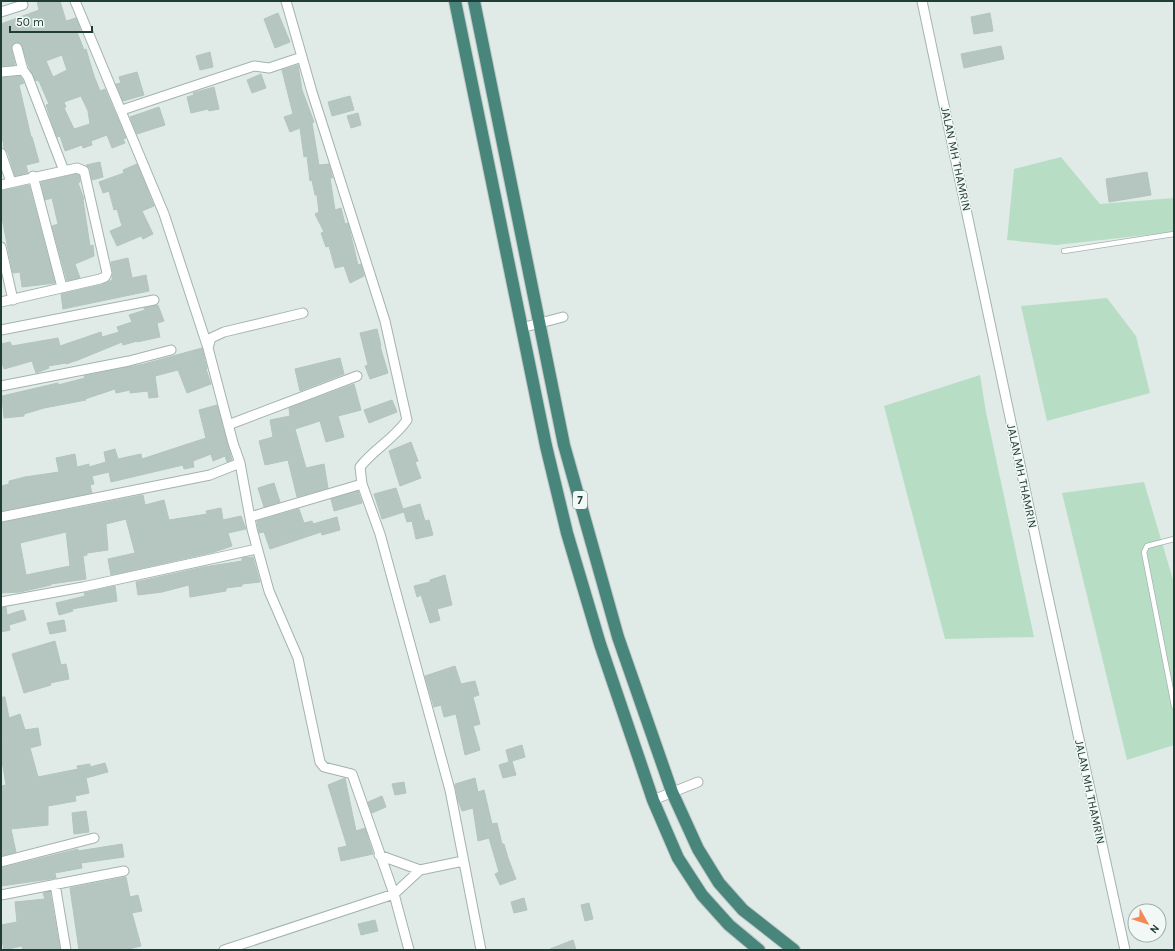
<svg xmlns="http://www.w3.org/2000/svg" width="1175" height="951" font-family="Karla,sans-serif">
	<style>
		.green { fill: #b8ddc5 }
		.building { fill: #b5c6c1; stroke: #b2c5bf; fill-rule: evenodd }
		.lines { fill: none; stroke-linecap: round; stroke-linejoin: round }
		.service-casing { stroke: #a3b3af; stroke-width: 6 }
		.minor-casing { stroke: #a3b3af; stroke-width: 11 }
		.trunk-casing { stroke: #c1c8c7; stroke-width: 14 }
		.service { stroke: #fff; stroke-width: 4.5 }
		.minor { stroke: #fff; stroke-width: 9 }
		.trunk { stroke: #48867c; stroke-width: 12 }
		.labels { text-anchor: middle; dominant-baseline: central; stroke-width: 3; stroke-linejoin: round; paint-order: stroke }
		.shield { fill: #f1f8f5; stroke: #5f7470; stroke-width: 1 }
		.shield-label { font-size: 11px; font-weight: bold; fill: #203c37 }
		.street-label { font-size: 12px; fill: #203c37; stroke: #f1f8f5 }
	</style>
	<rect width="100%" height="100%" fill="#e0ebe7"/>
	<path class="green" d="M1061,157l39,47 74,-6v34l-118,13 -49,-5 7,-71z
		M1107,298l29,38 14,57 -103,28 -26,-115z
		M980,375l6,37 48,225 -89,2 -61,-233z
		M1144,482l30,101v162l-47,15 -65,-267z"/>
	<path class="building" d="M37,1h23l6,20 10,-3 5,13 -4,1 7,18 2,-1 8,27 6,15 5,-2 21,49 -3,1 2,4 -13,5 -5,-13 -16,6 1,4 -9,3 -1,-3 -17,6 -5,-15 -3,1 -7,-20 -4,-12 3,-1 -10,-23 -4,-1 -6,-13 -8,-23 -6,-2 -4,5 4,18 -14,1v-42l38,-14zM62,55l5,15 -14,7 -7,-16zM81,96l7,15 2,13 -16,5 -10,-21 2,-1 -2,-5z
		M278,13l12,29 -15,6 -11,-29z
		M990,13l3,18 -19,3 -3,-17z
		M1001,46l3,13 -40,9 -3,-14z
		M210,52l3,15 -13,3 -4,-14z
		M298,65l4,25 12,32 -2,1 7,42 10,-1 3,12 1,2h-3l5,32 6,-2 4,16 3,-1 10,42 3,-1 3,12 -14,7 -6,-17 -9,2 -6,-22 -3,1 -5,-14 3,-1 -9,-18 4,-2 -2,-17h-2l-3,-15 -2,1 -3,-25 -3,1 -4,-29 -10,4 -6,-15 9,-3 -11,-44z
		M137,72l7,23 -21,6 -7,-17 5,-1 -2,-6z
		M261,74l5,14 -14,5 -5,-13z
		M20,76l4,7 -5,2 12,52h1l7,25 -13,3 2,8 -13,3 -7,-23 -4,-5 -3,-19v-51z
		M214,87l5,22 -10,2 -1,-2 -17,4 -4,-16 7,-2 -1,-2z
		M350,96l4,14 -22,6 -4,-14z
		M159,107l6,18 -28,9 -7,-17z
		M358,113l3,12 -10,3 -4,-12z
		M100,162l3,15 -11,3 -2,-11 -4,-4z
		M137,164l17,42 -12,5 11,23 -10,5 -2,-3 -24,10 -7,-15 12,-5 -5,-17 -3,1 -5,-19 -6,2 -4,-11 25,-9 -1,-3z
		M1147,172l4,23 -42,7 -3,-23z
		M76,174l3,1 1,7 -2,1 6,16 -1,1 7,46 3,-1 1,11 -19,8 5,14 -13,3 -15,-55 6,-2 -6,-26 -7,2 -4,-18z
		M29,185l26,98 -33,4 -2,-15 -7,1 -4,-19 -8,-41v-22z
		M128,258l4,20 14,-3 3,16 -86,18 -2,-15 40,-9 11,-5 1,-8 -2,-10z
		M158,305l6,16 -7,2 3,14 -23,5v-1l-14,4 -1,-3 -44,18 -12,4v-1l-18,3 1,2 -13,5 -4,-12 -28,8 -3,-9v-16l9,-2 2,4 46,-8 2,8 41,-14 1,5 17,-5 -2,-5 15,-5 -3,-7 16,-5 -1,-2z
		M377,329l4,17h-1l8,27 -18,6 -5,-13 3,-1 -8,-32z
		M202,348l5,21h-1l5,15 -24,9 -9,-23 -23,6 3,21 -9,1 -1,-7 -18,2v-3l-14,3 -1,-4 -30,10 1,1 -42,8 -20,6v2l-20,2 -2,-22 56,-13v2l27,-7 -1,-2 60,-12z
		M340,358l4,16 -44,17 -5,-22z
		M354,384l7,26 -23,6 6,21 -18,5 -6,-21 -25,8 11,39 18,-4 4,24 -31,9 -9,-37 -23,5 -6,-24 14,-4 -3,-17 20,-4 -1,-8z
		M392,400l5,12 -28,11 -5,-13z
		M217,405l15,55 -5,2 -2,-6 -12,5 -2,-7 -18,7 1,6 -10,2 -1,-4 -72,17 -2,-10 -17,4 2,8 -4,1 2,8 -91,18v-25l8,-2v-3l16,-4 34,-5 -3,-14 19,-4 2,13 12,-3v3l17,-5 -2,-10 11,-3 3,10 23,-5 1,5 64,-21 -7,-28z
		M411,442l7,19 -3,1 6,16 -21,8 -11,-35z
		M274,483l6,19 -16,5 -6,-19z
		M396,488l8,24 -22,7 -8,-25z
		M358,491l4,12 -28,8 -3,-12z
		M143,495l2,10 19,-5 5,20 38,-6 -1,-3 15,-3 2,12 18,-4 5,13 -18,4 4,13 -18,6 -103,23 -3,-16 27,-6 -9,-34 -20,5 2,26 -21,3v2l-4,1 3,23 -35,5v1l-31,7 -18,1 -1,-70zM66,532l4,34 -44,9 -6,-32z
		M420,504l5,17 4,-1 4,15 -17,4 -4,-18 -5,1 -4,-13z
		M299,509l5,14 8,-2 1,3 24,-7 3,13 -18,5 -1,-3 -51,17 -6,-17 -5,1 -2,-12z
		M253,557l7,25 -18,2v2l-16,2v3l-36,6 -1,-12 -27,7 -24,3 -2,-13 68,-15 38,-6v-3z
		M445,575l7,30 -15,4 3,11 -10,3 -9,-28 -4,2 -3,-11 16,-4v-2z
		M115,586l2,15 -45,8 1,2 -14,4 -3,-12 29,-7 -1,-3z
		M6,607l1,8 16,-5 3,10 -17,5 1,5 -9,2v-24z
		M64,620l2,11 -16,3 -3,-11z
		M55,641l6,24 5,-1 3,15 -19,4 1,2 -27,8 -12,-39z
		M455,666l6,18 14,-3 4,14 -6,2 7,27 -7,2 7,24 -15,5 -9,-41 -12,3 -3,-12 -7,2 -9,-31z
		M1,697h4l4,21 11,-4 5,16 13,-2 3,17 -11,3 8,29 40,-8 -1,-3 13,-2v3l15,-4 3,9 -22,6 3,15 -14,3 1,5 -28,5v19l-37,4 5,23 -15,4v-70l5,-1 -5,-30v-14h2l-2,-13z
		M522,745l3,12 -16,5 -3,-12z
		M512,761l4,14 -13,3 -4,-13z
		M345,778l11,53 9,-3 8,26 -32,7 -3,-13 9,-2 -19,-61z
		M475,778l3,14 6,-2 8,34 5,-1 5,21h2l4,14 8,21 -16,6 -5,-11 4,-2 -10,-34 -11,3 -5,-33 -11,3 -4,-11 -3,-16z
		M404,782l2,11 -11,2 -3,-11z
		M382,796l4,11 -14,6 -4,-11z
		M86,811l3,21 -15,2 -2,-21z
		M122,844l2,13 -43,6 1,5 -27,5 1,5 -6,1 -49,7v-18l77,-19v2z
		M126,877l4,20 8,-2 4,16 -10,2 9,33 -16,4h-46l-9,-62z
		M50,892l10,58h-37l-1,-4 -18,4 -3,-15v-10l16,-3 -2,-20 30,-3 -2,-6z
		M524,898l3,12 -13,3 -3,-11z
		M589,903l4,16 -8,2 -4,-16z
		M375,920l3,11 -17,4 -3,-11z
		M573,940l3,10h-26v-1z"/>
	<g class="lines">
		<defs>
			<path id="service" d="M1064,251l110,-17
				M1174,539l-27,7 -3,6 30,154"/>
			<path id="minor" d="M75,1l89,213 44,134 25,95 7,20 12,66 17,62 29,67 22,104 4,5 28,7 42,120 15,56
				M286,1l26,91 73,229 22,99c-13,19 -33,29 -47,47l2,17 18,50 70,256 31,160
				M922,1l123,582 80,367
				M1,12l22,-7
				M17,48l6,22
				M1,72l22,-2 5,7 36,94
				M122,110l132,-44 15,2 33,-11
				M1,153l10,29
				M33,176l29,111
				M1,185l76,-17 7,3 23,102 -2,4 -5,2 -99,23
				M1,247l12,53
				M521,328l42,-11
				M1,330l153,-30
				M208,348l3,-10 13,-6 79,-19
				M1,386l128,-25 42,-11
				M228,425l129,-49
				M1,517l209,-42 30,-12
				M250,517l112,-33
				M1,602l82,-15 174,-38
				M653,800l45,-18
				M379,855l41,15 43,-9
				M1,862l93,-24
				M55,884l11,66
				M1,895l123,-24
				M224,950l170,-56 26,-24"/>
			<path id="trunk" d="M455,1l91,445 21,87 33,111 53,156 25,58 24,37 27,30 30,25
				M474,1l90,444 54,192 54,155 26,57 21,34 24,27 51,40"/>
		</defs>
		<use href="#service" class="service-casing"/>
		<use href="#minor" class="minor-casing"/>
		<use href="#trunk" class="trunk-casing"/>
		<use href="#service" class="service"/>
		<use href="#minor" class="minor"/>
		<use href="#trunk" class="trunk"/>
	</g>
	<g class="labels">
		<rect class="shield" x="573" y="491" width="14" height="18" rx="3"/>
		<g class="shield-label">
			<text x="580" y="500">7</text>
		</g>
		<g class="street-label">
			<text transform="translate(956 159) rotate(78)">JALAN MH THAMRIN</text>
			<text transform="translate(1022 476) rotate(78)">JALAN MH THAMRIN</text>
			<text transform="translate(1090 792) rotate(78)">JALAN MH THAMRIN</text>
		</g>
	</g>
	<rect width="1175" height="951" fill="none" stroke="#203c37" stroke-width="4"/>
	<g transform="translate(1147 923) rotate(129)"><circle r="19" fill="#f1f8f5" stroke="#9dada9"/>
	<path d="M0-3L7 15L0 10L-7 15Z" fill="#f58955"/>
	<text y="-6" font-size="11" font-weight="bold" text-anchor="middle" fill="#203c37">N</text>
	</g>
	<path d="M10 26v6h82v-6" fill="none" stroke="#203c37" stroke-width="2"/>
	<text x="16" y="26" font-size="12" fill="#203c37" stroke="#f1f8f5" stroke-width="3" paint-order="stroke">50 m</text>
</svg>
